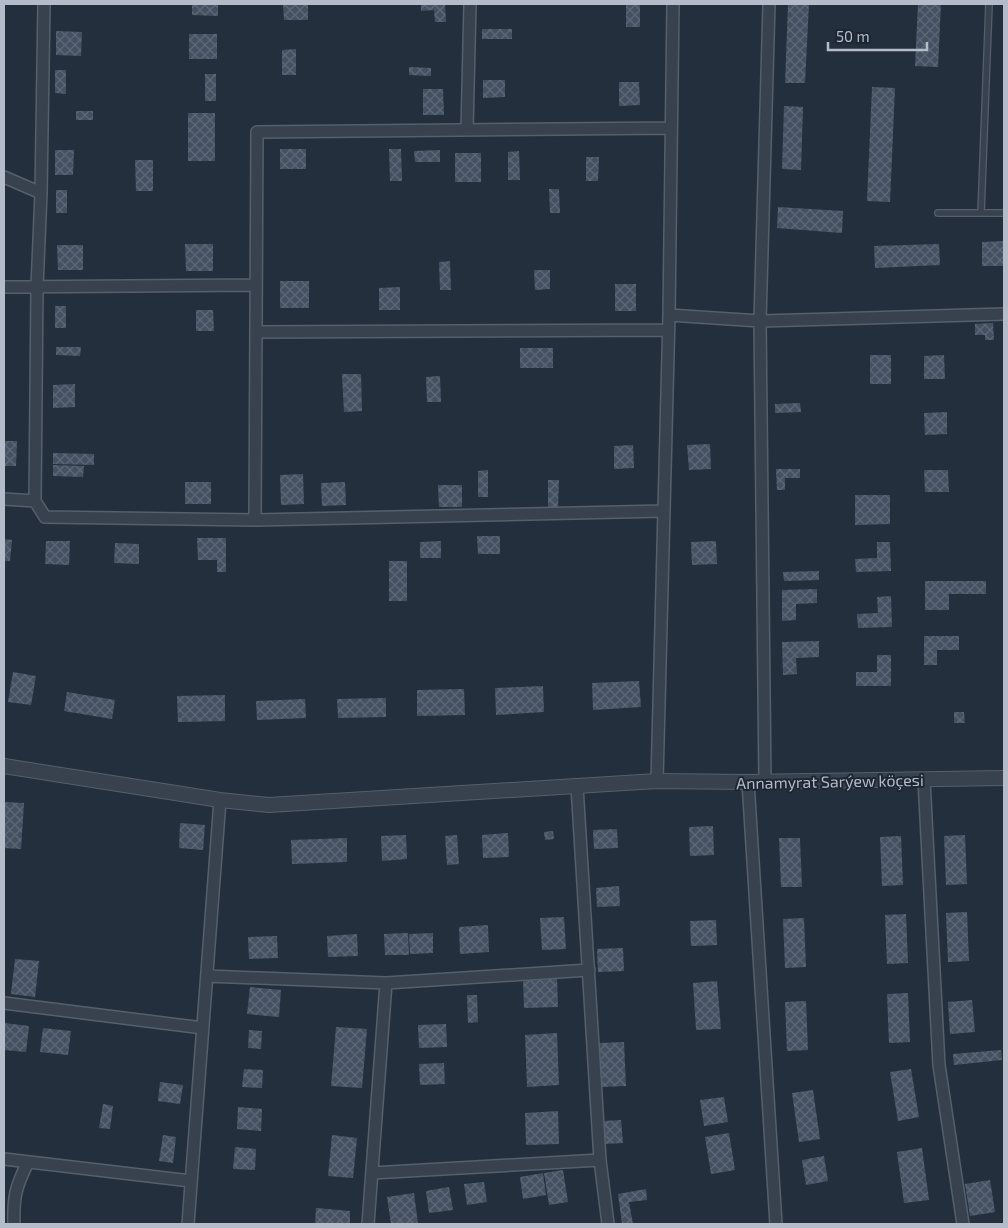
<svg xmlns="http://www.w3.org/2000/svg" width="1008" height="1228" font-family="'Exo 2',sans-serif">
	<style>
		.building { fill: url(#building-cross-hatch) }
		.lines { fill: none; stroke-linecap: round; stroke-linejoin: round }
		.service-casing { stroke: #565f6c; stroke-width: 8 }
		.minor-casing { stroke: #565f6c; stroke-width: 14 }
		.tertiary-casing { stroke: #565f6c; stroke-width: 16 }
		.service { stroke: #38414e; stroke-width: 5.5 }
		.minor { stroke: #38414e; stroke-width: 11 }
		.tertiary { stroke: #38414e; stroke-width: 14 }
		.labels { text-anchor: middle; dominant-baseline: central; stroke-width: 4; stroke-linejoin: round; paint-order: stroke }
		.street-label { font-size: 16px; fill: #b4bcc9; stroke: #1d2633 }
	</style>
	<defs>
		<pattern id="building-cross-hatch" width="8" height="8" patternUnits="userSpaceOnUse" patternTransform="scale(1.25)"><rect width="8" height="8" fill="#455162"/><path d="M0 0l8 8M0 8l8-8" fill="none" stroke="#5d6877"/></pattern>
	</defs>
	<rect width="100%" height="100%" fill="#242f3e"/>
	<path class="building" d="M192,4h26v12l-26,-1z
		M283,4h25v16h-24z
		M421,4h24l1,18h-11l-1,-12 -13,1z
		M626,4h14v23h-14z
		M788,4h21l-4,79h-20z
		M918,4h23l-3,63 -23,-1z
		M482,29h30v10h-30z
		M56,31l26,1 -1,24 -25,-1z
		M189,34h28v25h-28z
		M296,49v26h-14v-25z
		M409,67l22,1v8l-22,-1z
		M55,70h11v24l-11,-1z
		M205,74h11v27h-11z
		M483,80h22v17l-22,1z
		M619,82h20l1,23 -21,1z
		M872,87l23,1 -5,114 -23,-1z
		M423,89h20l1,26h-21z
		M784,106l19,1 -2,63 -19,-1z
		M76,111h17v9h-17z
		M188,113h27v48h-27z
		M280,149h26v20h-26z
		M389,149h12l1,32h-12z
		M55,150h19l-1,25h-18z
		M440,150v12h-25l-1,-11z
		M519,151l1,29h-12v-28z
		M455,153h26v29h-26z
		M586,157h13l-1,24h-12z
		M135,160h18v31h-17z
		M549,189h10l1,24h-10z
		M56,190h11v23h-11z
		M778,207l65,4 -1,22 -65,-5z
		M1004,241v25h-22v-24z
		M185,244h28v27h-27z
		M939,244l1,21 -65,3 -1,-22z
		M57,245h26v25h-25z
		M450,261l1,29h-11l-1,-28z
		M534,270h16v19l-15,1z
		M280,281h29v27h-29z
		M615,284h21v27h-21z
		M400,287v23h-21v-22z
		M55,306h11v22h-11z
		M196,310h17l1,21h-18z
		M993,323l1,17h-9v-5h-10v-11z
		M56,347h25l-1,9 -24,-1z
		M520,348h33v20h-33z
		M870,355h21v29h-21z
		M944,355l1,24h-21v-23z
		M342,374h19l1,37 -18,1z
		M440,376l1,26h-14l-1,-25z
		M75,384v23l-22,1v-23z
		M800,403l1,9 -26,1v-9z
		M947,412v22l-22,1 -1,-22z
		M4,441h13l-1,25h-12z
		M710,444l1,25 -22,1 -2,-25z
		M633,445l1,23 -20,1v-23z
		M53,453l41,1v11l-41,-1z
		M53,465l31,1 -1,11 -30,-1z
		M776,469h24v9h-15v12h-8z
		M488,470v27h-10v-26z
		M924,470h24l1,22h-24z
		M303,474l1,30 -23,1 -1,-30z
		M548,480h11l-1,28h-10z
		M185,482h26v22h-26z
		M345,482l1,23 -24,1 -1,-23z
		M438,485h24v22h-23z
		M855,495h35v29l-35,1z
		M477,536h23v18h-22z
		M197,538h29v34h-9v-12h-19z
		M4,539l8,1 -2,21h-6z
		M46,541h24l-1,24 -24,-1z
		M441,541v17h-21v-16z
		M716,541l1,23 -25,1 -1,-23z
		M877,542h13l1,29 -35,1 -1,-13 22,-1z
		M115,543l24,1v20l-25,-1z
		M389,561h18v40h-18z
		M819,571v9l-35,1 -1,-9z
		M925,581h61v13h-37v16h-24z
		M817,589v14l-21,1v16l-14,1v-31z
		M891,596l1,31 -34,1 -1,-14 21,-1 -1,-16z
		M924,636h35v14h-22v15h-13z
		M819,641v16l-23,1 1,16 -14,1 -1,-33z
		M877,655h14v31h-35v-14h21z
		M13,672l23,4 -5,29 -23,-3z
		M639,681l2,26 -48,3 -1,-27z
		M543,686l1,26 -48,3 -1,-27z
		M464,689l1,26 -48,1v-26z
		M67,692l48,8 -3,19 -48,-8z
		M225,695v26l-47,1 -1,-26z
		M386,698v19l-48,1 -1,-19z
		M305,699l1,19 -49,2 -1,-19z
		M954,712h10l1,11h-11z
		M4,802l20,1 -3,46 -17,-1z
		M180,823l25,2 -2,25 -24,-2z
		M713,826l1,29 -24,1 -1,-29z
		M617,829l1,19 -24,1 -1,-19z
		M553,831l1,8 -9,1 -1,-8z
		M508,833l1,24 -26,1 -1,-23z
		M406,835l1,24 -25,2 -1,-25z
		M457,835l2,29 -12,1 -2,-29z
		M965,835l2,49 -21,1 -2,-49z
		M901,836l2,49 -21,1 -2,-49z
		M347,838v24l-55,2 -1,-24z
		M779,838h21l2,49h-21z
		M619,886l1,20 -23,1 -1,-19z
		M967,912l2,49 -21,1 -2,-49z
		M906,914l2,49 -21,1 -2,-49z
		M564,917l2,32 -24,1 -2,-32z
		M804,918l2,49 -21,1 -2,-49z
		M716,920l1,25 -26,1 -1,-25z
		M488,925l1,27 -29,2 -1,-27z
		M408,933l1,22h-24l-1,-21z
		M433,933v20l-23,1 -1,-20z
		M357,934l1,22 -30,1 -1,-21z
		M277,936l1,22 -29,1 -1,-22z
		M623,948l1,23 -26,1 -1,-23z
		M15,959l24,2 -4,36 -24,-3z
		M557,978l1,29 -34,1 -1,-29z
		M717,981l4,48 -25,1 -3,-47z
		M250,987l31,3 -2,27 -32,-3z
		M908,993l2,49 -21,1 -2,-49z
		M467,995h10l1,27 -10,1z
		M972,1000l3,32 -25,2 -2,-32z
		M806,1001l2,49 -21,1 -2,-49z
		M4,1023l25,3 -3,26 -22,-2z
		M446,1024l1,23 -28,1 -1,-23z
		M336,1027l31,2 -5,59 -31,-2z
		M43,1028l28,3 -3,24 -28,-3z
		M249,1030l13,1 -1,18 -13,-1z
		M557,1033l2,52 -32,2 -2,-52z
		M624,1042l2,44 -25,1 -2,-44z
		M1001,1050l1,10 -48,5 -1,-11z
		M444,1063l1,21 -25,1 -1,-21z
		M244,1069l19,1 -1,18 -20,-1z
		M911,1069l8,48 -21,4 -8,-49z
		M160,1082l23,3 -3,19 -22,-3z
		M813,1090l7,49 -21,3 -7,-49z
		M724,1097l4,25 -24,4 -4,-26z
		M103,1104l10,2 -3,23 -11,-1z
		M238,1107l24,2 -1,22 -24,-2z
		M558,1111l1,33 -33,1 -1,-32z
		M621,1120l2,23 -19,1 -2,-23z
		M729,1133l6,37 -24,4 -6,-37z
		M163,1135l13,2 -3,26 -14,-2z
		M332,1135l25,3 -4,40 -25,-2z
		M235,1147l21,2 -1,21 -22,-1z
		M922,1148l7,52 -25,3 -7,-51z
		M824,1156l4,25 -22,4 -4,-25z
		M563,1170l5,32 -19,3 -5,-32z
		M543,1173l3,22 -23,4 -3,-22z
		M990,1180l5,32 -25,4 -5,-32z
		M484,1182l3,20 -20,3 -3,-21z
		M449,1187l4,23 -24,3 -3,-22z
		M646,1189l1,11 -18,2 4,22h-11l-4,-30z
		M414,1193l4,31h-27l-4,-27z
		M316,1208l34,3v13h-35z"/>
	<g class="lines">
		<defs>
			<path id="service" d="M938,213h66
				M981,213l8,-209"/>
			<path id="minor" d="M673,4l-4,311 91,6 244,-7
				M467,130l3,-126
				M4,177l37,16
				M4,287l252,-2
				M256,332l413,-2
				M4,499l31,2 10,16 210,3 409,-9
				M35,501l2,-214 4,-94 3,-189
				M255,520l2,-388 414,-4
				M924,780l15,285 24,159
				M657,781l12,-466
				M748,782l28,442
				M765,782l-5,-461 9,-317
				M577,786l23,374 8,64
				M207,976l179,7 203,-13
				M4,1003l199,25
				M4,1159l187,22
				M372,1173l228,-13
				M14,1224c-1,-27 2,-38 14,-62
				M188,1224l32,-424
				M368,1224l18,-241"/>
			<path id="tertiary" d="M4,766l216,34 49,5 388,-24 91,1 256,-4"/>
		</defs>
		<use href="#service" class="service-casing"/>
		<use href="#minor" class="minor-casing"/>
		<use href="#tertiary" class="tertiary-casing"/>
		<use href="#service" class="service"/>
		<use href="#minor" class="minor"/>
		<use href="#tertiary" class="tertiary"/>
	</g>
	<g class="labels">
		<g class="street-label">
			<text transform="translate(830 781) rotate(-1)">Annamyrat Sarýew köçesi</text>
		</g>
	</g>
	<rect width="1008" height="1228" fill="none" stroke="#b4bcc9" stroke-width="10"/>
	<path d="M828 42v8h99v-8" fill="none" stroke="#b4bcc9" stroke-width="2.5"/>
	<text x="836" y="42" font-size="15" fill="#b4bcc9" stroke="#1d2633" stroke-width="4" paint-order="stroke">50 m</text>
</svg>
